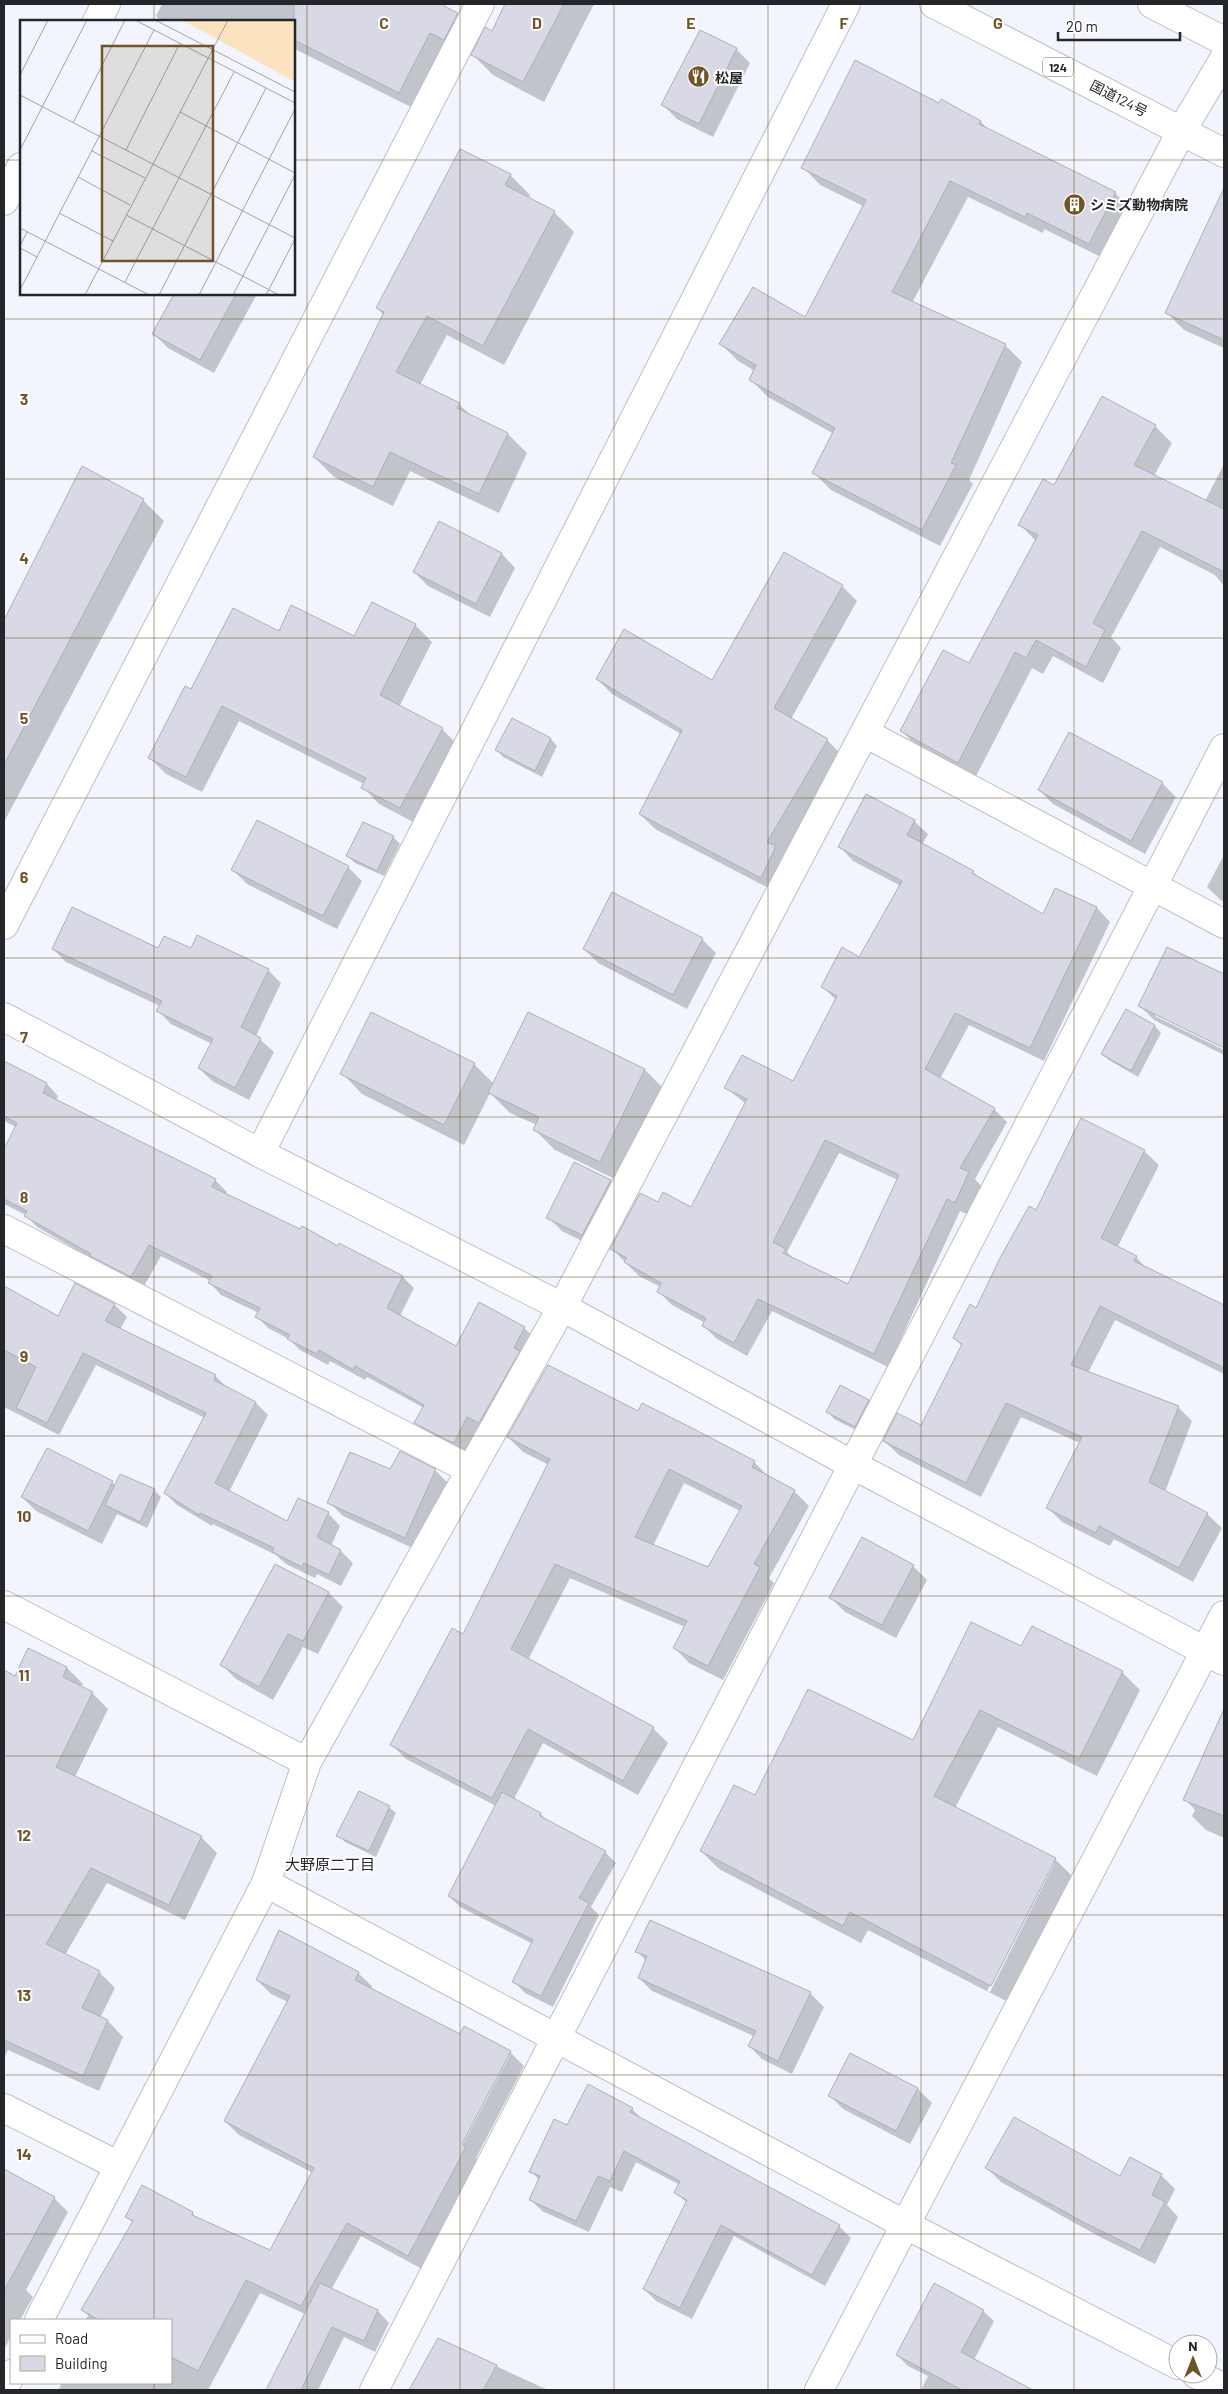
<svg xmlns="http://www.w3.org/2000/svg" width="1228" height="2394" font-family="Barlow,'Noto Sans JP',sans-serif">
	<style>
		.shadow { fill: #0003; fill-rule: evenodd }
		.building { fill: #d8d9e4; stroke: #adaeb9; fill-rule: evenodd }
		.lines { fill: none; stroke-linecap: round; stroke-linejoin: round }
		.street-casing { stroke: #bcbec8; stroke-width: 30 }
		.secondary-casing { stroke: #bcbec8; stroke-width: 30 }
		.highway-casing { stroke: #bcbec8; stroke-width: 30 }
		.street { stroke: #fff; stroke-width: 28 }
		.secondary { stroke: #fff; stroke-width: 28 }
		.highway { stroke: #fff; stroke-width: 28 }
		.grid { fill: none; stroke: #705528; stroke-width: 1; stroke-opacity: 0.55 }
		.labels { text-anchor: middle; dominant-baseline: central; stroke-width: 4; stroke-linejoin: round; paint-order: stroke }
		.shield { fill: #fff; stroke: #66676a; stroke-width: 1 }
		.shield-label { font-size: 12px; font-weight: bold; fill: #25262a }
		.poi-label { font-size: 14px; font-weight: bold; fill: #25262a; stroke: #fff; text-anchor: start }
		.street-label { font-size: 14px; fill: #25262a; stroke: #fff }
		.neighbourhood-label { font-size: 15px; fill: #25262a; stroke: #fff }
		.inset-road { fill: none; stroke: #a1a2a9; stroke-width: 1 }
		.view { fill: #705528; fill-opacity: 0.15; stroke: #705528; stroke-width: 2.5 }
		.inset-edge { fill: none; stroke: #25262a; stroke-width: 2.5 }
		.grid-label { font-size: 16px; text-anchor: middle; font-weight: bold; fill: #705528; stroke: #fff; stroke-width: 4; stroke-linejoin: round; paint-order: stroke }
	</style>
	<rect width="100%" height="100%" fill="#f3f5fe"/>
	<path class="shadow" d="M162,4h274l21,10 19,20 -57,77 -124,-62 -1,2v-30h-133l-5,-5z
		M506,4h88l-50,98 -51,-27 -20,-20 20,-22z
		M736,49l14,14 -37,74 -36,-18 -14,-14z
		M941,101l40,21 9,9 125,62 18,18 -26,49 -63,-31 -1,4 -75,-36 -56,106 93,42 17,17 -53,118 4,4 -33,62 -109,-56 -18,-18 21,-38 -66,-37 -18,-18 5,-8 -17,-10 -17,-17 84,-25 58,-113 -43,-21 -17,-18 136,-62z
		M510,175l20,20 -2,4 26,13 20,20 -70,133 -57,-30 -27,50 39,19 12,12 37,18 19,19 -28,60 -89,-42 -17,35 -59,-29 -20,-20 70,-142 -7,-7z
		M1203,236l21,10v102l-40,-18 -17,-17z
		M176,294h81l-43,79 -46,-25 -14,-14z
		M1155,426l17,17 -18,33 51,25 19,-37v122l-9,-11 -55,-28 -49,90 10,11 -18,35 -50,-27 -10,18 -11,-6 -57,110 -57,-30 -16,-17 67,-66 67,-124 -16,-16 35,-38z
		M83,468l60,32 21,21 -160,301v-199z
		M439,523l63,31 13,14 -25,49 -62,-31 -14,-14z
		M785,554l57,32 15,15 -66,118 36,21 15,15 -59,100 7,7 -14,30 -121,-63 -15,-15 41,-80 -69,-40 -15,-15 115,2z
		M415,625l17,17 -33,65 43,22 16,16 -41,79 -38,-20 -16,-17 1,-3 -125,-63 -37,71 -36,-18 -16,-16 42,-68 88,-57 75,5z
		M512,719l39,20 6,7 -15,31 -39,-20 -6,-7z
		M1162,783l14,14 -31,57 -92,-50 -14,-14z
		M914,821l14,13 -6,11 51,27 9,9 61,35 13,-27 41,19 13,14 -66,139 -75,-36 -29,54 54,30 13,13 -32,57 7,8 -13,28 -9,-4 -72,156 -116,-56 -25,45 -30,-17 -14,-14 2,-2 -33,-18 -14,-14 3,-4 -22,-11 -27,-27 46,-46 34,6 54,-105 -20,-16 67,-5 43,-83 -14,-14 38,-27 41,-73 -48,-25 -13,-14zM839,1153l59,27 -49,106 -54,-26 -8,-8z
		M393,837l7,7 -16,32 -29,-13 -7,-7z
		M1224,855v48l-17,-16z
		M348,867l14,14 -25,48 -90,-45 -14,-14z
		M702,939l14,14 -29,56 -89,-46 -14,-14z
		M1168,948l56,28v71l-69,-34v3l69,34v5l-70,-35 -14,-14z
		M53,949l139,1 76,20 13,13 -25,53 18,16 -25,48 -37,-19 -13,-13 13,-24 -41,-20 -13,-13 2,-5 -94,-44z
		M1126,1011l29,15 6,7 -23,44 -29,-17 -7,-6z
		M528,1014l117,56 20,20 -44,92 -66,-32 -20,-20 2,-5 -27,-12 -20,-20 -26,52 -102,-51 -20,-21 132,-9 20,20z
		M4,1062l43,22 11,12 -2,5 159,79 12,12 -2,3 113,52 1,-2 64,32 11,11 -14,28 56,31 68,-19 12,11 -71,115 -38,-20 -11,-11 8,-15 -57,-31 -2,3 -35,-19 -2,4 -28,-15 -11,-11 -21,-11 -11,-12 2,-3 -38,-18 -11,-12 1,-2 -50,-25 -18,32 -40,-21 -5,-5 -61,-35 -11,-12 -22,-11v-52l12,-25 -12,-6z
		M1144,1151l15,14 -42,83 19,9 10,11 78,37v69l-109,-54 -27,53 90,34 14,14 -27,71 42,22 15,14 -29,54 -79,-43 -4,7 -48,-24 -14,-14 32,-65 -59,-26 -40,80 -82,-42 -15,-14 38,-15 40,-80 -8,-8 23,-29 60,-98z
		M575,1164l36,17 14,14 -29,53 -34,-17 -14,-14z
		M76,1285l39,20 12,12 -7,13 95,46 13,12 28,15 12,12 -39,77 59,31 40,-10 12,13 -9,20 10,5 12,12 -12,23 -24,-12 -2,4 -29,-14 -10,-9 -63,-31 -1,2 -35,-21 -12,-12 40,-75 -109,-53 -37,70 -55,-28v-120l55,30z
		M868,1401l7,6 -13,26 -28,-14 -6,-7z
		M639,1412l115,50 15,15 25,14 15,15 -40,72 5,5 -51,97 -34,-17 -14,-15 10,-21 -115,-49 -42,82 125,68 15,15 -30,52 -95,-52 -29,56 27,15 8,9 56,29 11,11 -25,44 8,8 -46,92 -28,-14 -11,-11 19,-38 -73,-37 -11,-11 47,-90 -90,-47 -15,-15 72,-109 86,-170 -26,-13 -15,-15zM684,1483l56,28 -32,58 -55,-23z
		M47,1449l69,36 38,5 7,7 -14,31 -30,-14 -15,30 -66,-33 -14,-14z
		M435,1470l14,14 -30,67 -76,-35 -14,-14 61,-31z
		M913,1566l14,14 -31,58 -51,-26 -14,-14z
		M329,1593l14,14 -25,47 -15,-7 -30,53 -37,-21 -14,-14z
		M1022,1648l100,24 18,18 -43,86 -99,-49 -43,81 100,51 18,18 -63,126 -142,-73 -7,13 -142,-74 -18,-18 54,-54 158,-55zM1051,1864h3l-64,128 -3,-1z
		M29,1650l38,18 16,16 -2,3 11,6 16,16 -33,68 126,60 16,16 -32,67 -78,-37 -42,72 34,17 16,16 -15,30 8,3 15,16 -24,54 -91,-41 -4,8v-386l11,5z
		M1224,1712v126l-18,-8 -14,-14 3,-6 -10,-11z
		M389,1807l7,6 -20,44 -31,-15 -7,-7z
		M637,1951l130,21 43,21 14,14 -32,67 -30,-15 -13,-13 5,-10 -102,-45 -13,-13 7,-17z
		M358,1973l14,13 -2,4 91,46 49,16 14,14 -48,92 3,3 -57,108 -61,-33 -30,54 47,21 11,12 -14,29 -31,-15 -26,53h-50l37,-76 -45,-21 -52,97h-150l4,-7h109v-63h-85l2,-5 -6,-6 51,-86 -7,-7 66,-3 5,5 73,34 43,-79 -74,-38 -14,-14 63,-119 -17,-8 -14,-14zM507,2055h3l-50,95 -2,-1z
		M851,2055l67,34 14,14 -22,41 -67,-35 -14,-14z
		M632,2109l12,12 195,105 12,12 -26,48 -91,-50 -42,83 -36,-18 -12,-12 43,-86 -11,-10 4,-8 -44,-23 -14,30 -12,-5 -21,45 -47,-21 -12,-12 9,-19 -8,-9 36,-44z
		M987,2168l134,10 40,-3 14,14 -8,16 11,12 -23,47 -55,-27 -99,-55z
		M4,2171l50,27 14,14 -42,78 7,7 -13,23h-9v16l-7,14z
		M983,2311l11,10 -20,39 57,30h-110l7,-14 -20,-10 -11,-11z
		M439,2340l109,50h-138z"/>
	<path class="building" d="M294,4h151l-1,2 14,7 -14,27 -14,-7 -31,60 -105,-53z
		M505,4h59l-41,78 -52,-27 14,-28 7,4z
		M700,30l37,18 -38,76 -38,-19z
		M855,60l84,43 2,-4 40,22 -2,3 137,68 -27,52 -62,-31 -2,4 -75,-36 -58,111 114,52 -55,119 5,2 -34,65 -110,-57 23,-45 -86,-48 7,-15 -37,-21 34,-57 52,30 61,-117 -65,-32z
		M460,149l51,25 -6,11 50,26 -72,135 -56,-30 -31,56 64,31 -3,5 51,25 -29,61 -89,-42 -17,35 -60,-30 71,-145 -8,-4z
		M1224,188v152l-59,-27z
		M174,294h62l-36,66 -48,-26z
		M1102,396l54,29 -22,40 90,44v63l-82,-41 -49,92 12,7 -19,37 -50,-27 -10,18 -11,-6 -57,111 -58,-32 43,-81 26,13 69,-128 -20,-10 25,-46 11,6z
		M82,466l62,33 -140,266v-145z
		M439,521l63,32 -26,51 -63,-32z
		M784,552l59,33 -69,123 54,31 -61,103 9,4 -15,32 -122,-64 43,-84 -86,-51 28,-50 88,51z
		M372,602l44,22 -36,71 63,33 -43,80 -39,-20 5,-10 -144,-72 -36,71 -38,-19 37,-72 6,3 42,-81 46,23 12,-26 63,31z
		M512,718l39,20 -16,33 -40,-21z
		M1069,732l94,50 -32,59 -93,-51z
		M866,794l49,26 -8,15 67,36 -2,2 71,41 12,-26 42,19 -67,141 -75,-35 -30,56 70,39 -35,60 9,4 -14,31 -8,-4 -73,155 -116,-55 -24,44 -32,-17 4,-8 -49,-26 4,-9 -37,-21 3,-4 -17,-9 30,-56 18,9 5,-10 28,15 56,-108 -23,-11 18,-33 51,26 44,-85 -16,-9 21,-40 17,10 43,-76 -64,-34zM825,1140l74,35 -51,109 -65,-31 3,-4 -13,-7z
		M257,820l92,46 -26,50 -92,-46z
		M363,822l31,14 -17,35 -31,-15z
		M612,892l91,46 -30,57 -90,-46z
		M72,907l86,41 6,-12 27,12 6,-13 72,34 -28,58 20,11 -26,50 -37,-20 15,-29 -57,-28 6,-10 -110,-52z
		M1167,947l57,27v74l-86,-42z
		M1126,1009l29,16 -24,46 -30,-17z
		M371,1012l104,51 -31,62 -104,-51z
		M528,1012l117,57 -45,93 -67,-32 6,-13 -51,-24z
		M4,1061l43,22 -4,10 173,86 -4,8 88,42 2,-3 36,20 1,-3 64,33 -16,32 69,38 23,-44 46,25 -11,21 6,3 -41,72 -12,-6 -13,26 -5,-2 -35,-18 10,-18 -69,-39 -1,4 -35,-20 -2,4 -30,-15 3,-4 -35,-18 5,-9 -52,-25 4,-7 -63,-31 -18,32 -41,-21 1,-2 -67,-38 3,-5 -23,-12v-50l13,-26 -13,-7z
		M1081,1118l64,32 -44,88 36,18 -3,5 90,44v63l-124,-62 -29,59 108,41 -30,76 59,31 -29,55 -80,-42 -3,7 -50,-25 36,-71 -76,-34 -40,80 -83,-42 14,-28 24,12 41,-81 -9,-6 17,-34 6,4 24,-50 29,-52 7,4z
		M574,1162l37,18 -29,55 -36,-17z
		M75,1283l40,21 -10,17 111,54 -2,5 42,22 -41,81 72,38 11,-23 31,14 -12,25 24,13 -12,25 -25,-12 -2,4 -30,-15 2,-4 -74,-35 -1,2 -35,-22 42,-80 -123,-60 -36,70 -31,-15 20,-41 -32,-17v-64l54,30z
		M548,1365l90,46 4,-8 48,24 65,34 -3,6 43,23 -41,74 6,3 -52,99 -35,-18 14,-27 -132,-57 -44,85 143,78 -31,54 -95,-52 -36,69 -102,-53 62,-117 11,6 87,-175 -43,-22zM669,1469l73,37 -34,61 -73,-30z
		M840,1385l29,15 -14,27 -29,-15z
		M47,1448l66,33 -25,50 -67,-34z
		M400,1451l36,18 -31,69 -78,-35 23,-51 40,17z
		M120,1474l35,15 -15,33 -35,-17z
		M862,1537l52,28 -32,60 -53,-27z
		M275,1564l54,28 -26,49 -15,-7 -29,53 -39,-22z
		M971,1622l50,24 11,-20 91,45 -44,88 -99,-49 -46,86 122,62 -65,128 -141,-74 -7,14 -143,-75 34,-66 21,10 53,-106 105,51z
		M28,1648l39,19 -4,10 30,15 -37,75 146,69 -33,69 -78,-37 -45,76 54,27 -18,37 26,12 -25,56 -79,-36v-370l11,6z
		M1224,1709v107l-41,-16z
		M359,1791l31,15 -21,45 -33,-15z
		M502,1792l39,21 -1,3 66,35 -27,47 10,5 -48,93 -29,-14 21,-42 -85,-44z
		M650,1920l161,72 -33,69 -30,-15 8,-15 -118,-53 9,-22 -12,-4z
		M279,1930l80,42 -4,8 105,54 4,-8 47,25 -49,93 4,2 -10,20 -48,90 -61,-33 -46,83 -55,-26 -48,91 -27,-14v-37h-72l-18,-10 52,-89 -8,-4 17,-32 51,27 -1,3 78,35 44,-82 -90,-47 66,-125 -34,-16z
		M850,2053l68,35 -22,43 -68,-35z
		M588,2084l45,24 -3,4 210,113 -28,50 -91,-50 -41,83 -37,-19 44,-89 -13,-7 6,-12 -56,-30 -14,30 -12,-5 -22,45 -47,-21 11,-24 -11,-4 25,-53 13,6z
		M1014,2117l106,59 10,-19 32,17 -10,21 13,7 -25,48 -55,-27 -100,-55z
		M4,2169l51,28 -51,94z
		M320,2283l58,27 -14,31 -32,-14 -31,63h-35z
		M934,2283l50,27 -23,42 72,38h-71l-66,-35z
		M438,2338l59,27 -14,25h-74z"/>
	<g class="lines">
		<defs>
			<path id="street" d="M97,21l9,-17
				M4,201l17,-34
				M865,733l359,191
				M4,925l476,-921
				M260,1153l586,-1149
				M4,1229l467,241
				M4,1605l303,157
				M266,1883l640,342 272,140
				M4,2108l115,58
				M39,2320l227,-437 41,-121 255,-455 620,-1177
				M1196,2374l28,14
				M4,2388l7,-14
				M374,2390l850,-1642
				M819,2390l405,-775"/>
			<path id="secondary" d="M1182,130l42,-71
				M4,1017l256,136 302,154 291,158 371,196"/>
			<path id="highway" d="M934,4l290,149
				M1152,4l72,37"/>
		</defs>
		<use href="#street" class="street-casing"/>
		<use href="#secondary" class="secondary-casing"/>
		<use href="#highway" class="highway-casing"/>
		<use href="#street" class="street"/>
		<use href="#secondary" class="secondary"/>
		<use href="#highway" class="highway"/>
	</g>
	<path class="grid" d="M154,4v17M307,4v2386M460,4v2386M614,4v2386M768,4v2386M921,4v2386M1074,4v2386M4,160h17M294,160h930M154,294v2026M4,319h1220M4,479h1220M4,638h1220M4,798h1220M4,958h1220M4,1117h1220M4,1277h1220M4,1436h1220M4,1596h1220M4,1756h1220M4,1915h1220M4,2075h1220M4,2234h1220M154,2383v7"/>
	<defs>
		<symbol id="restaurant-disc" viewBox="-11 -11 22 22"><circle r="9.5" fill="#705528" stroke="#fff"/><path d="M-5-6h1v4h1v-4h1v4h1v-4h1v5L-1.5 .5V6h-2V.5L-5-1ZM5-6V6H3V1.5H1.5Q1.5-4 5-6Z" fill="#fff"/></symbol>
		<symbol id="building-disc" viewBox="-11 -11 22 22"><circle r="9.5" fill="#705528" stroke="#fff"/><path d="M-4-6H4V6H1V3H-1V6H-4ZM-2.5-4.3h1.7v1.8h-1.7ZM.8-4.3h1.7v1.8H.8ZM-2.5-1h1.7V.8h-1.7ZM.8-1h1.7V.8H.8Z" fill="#fff"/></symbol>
	</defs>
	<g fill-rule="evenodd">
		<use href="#restaurant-disc" x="686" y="64" width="25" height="25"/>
		<use href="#building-disc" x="1062" y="192" width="25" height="25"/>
	</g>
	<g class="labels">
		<rect class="shield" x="1043" y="57.5" width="30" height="19" rx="4"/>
		<g class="shield-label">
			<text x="1058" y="67">124</text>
		</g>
		<g class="poi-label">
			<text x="715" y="77">松屋</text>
			<text x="1090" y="204">シミズ動物病院</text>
		</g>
		<g class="street-label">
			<text transform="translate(1119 98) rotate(27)">国道124号</text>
		</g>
		<g class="neighbourhood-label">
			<text x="330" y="1864">大野原二丁目</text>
		</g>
	</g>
	<g transform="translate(20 20)">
		<rect width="275" height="275" fill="#f3f5fe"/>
		<path d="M162,0h113v62z" fill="#fae3be"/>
		<path class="inset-road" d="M115,0l160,83M135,0l140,72M0,55l28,-55M0,75l275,143M160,92l115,61M53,103l52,-103M0,130l67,-130M106,130l54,-107M72,131l53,27M58,157l52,28M39,193l54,28M106,195l153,80M0,208l129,67M0,226l7,-14M0,228l17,9M105,262l109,-210M0,270l134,-260M65,275l143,-275M139,275l107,-207M179,275l96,-186M213,275l62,-120M246,275l29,-56"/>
		<path class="view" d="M82,26h111v215h-111z"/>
		<rect width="275" height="275" class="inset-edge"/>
	</g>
	<g class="grid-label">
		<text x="384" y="29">C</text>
		<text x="537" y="29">D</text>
		<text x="691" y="29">E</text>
		<text x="844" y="29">F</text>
		<text x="998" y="29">G</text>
		<text x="24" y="405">3</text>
		<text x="24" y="564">4</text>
		<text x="24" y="724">5</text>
		<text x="24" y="883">6</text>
		<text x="24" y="1043">7</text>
		<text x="24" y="1203">8</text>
		<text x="24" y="1362">9</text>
		<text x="24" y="1522">10</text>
		<text x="24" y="1681">11</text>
		<text x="24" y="1841">12</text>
		<text x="24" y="2001">13</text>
		<text x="24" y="2160">14</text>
	</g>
	<rect width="1228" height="2394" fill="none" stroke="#25262a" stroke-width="10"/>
	<rect x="10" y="2319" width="162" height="65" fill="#ffffff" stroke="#a8a8aa"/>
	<rect x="20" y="2335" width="25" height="8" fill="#ffffff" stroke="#a8a8aa"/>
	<text x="55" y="2344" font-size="15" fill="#25262a">Road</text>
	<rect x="20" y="2356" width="25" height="15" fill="#d8d9e4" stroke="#a8a8aa"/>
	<text x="55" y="2369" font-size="15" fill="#25262a">Building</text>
	<g transform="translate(1193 2359)"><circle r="24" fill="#ffffff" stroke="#a8a8aa"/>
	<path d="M0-4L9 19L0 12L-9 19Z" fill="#705528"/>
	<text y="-8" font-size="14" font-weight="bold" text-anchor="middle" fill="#25262a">N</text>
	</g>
	<path d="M1058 32v8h122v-8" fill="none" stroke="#25262a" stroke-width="2.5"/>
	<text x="1066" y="32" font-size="15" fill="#25262a" stroke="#ffffff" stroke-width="4" paint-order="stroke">20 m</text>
</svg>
